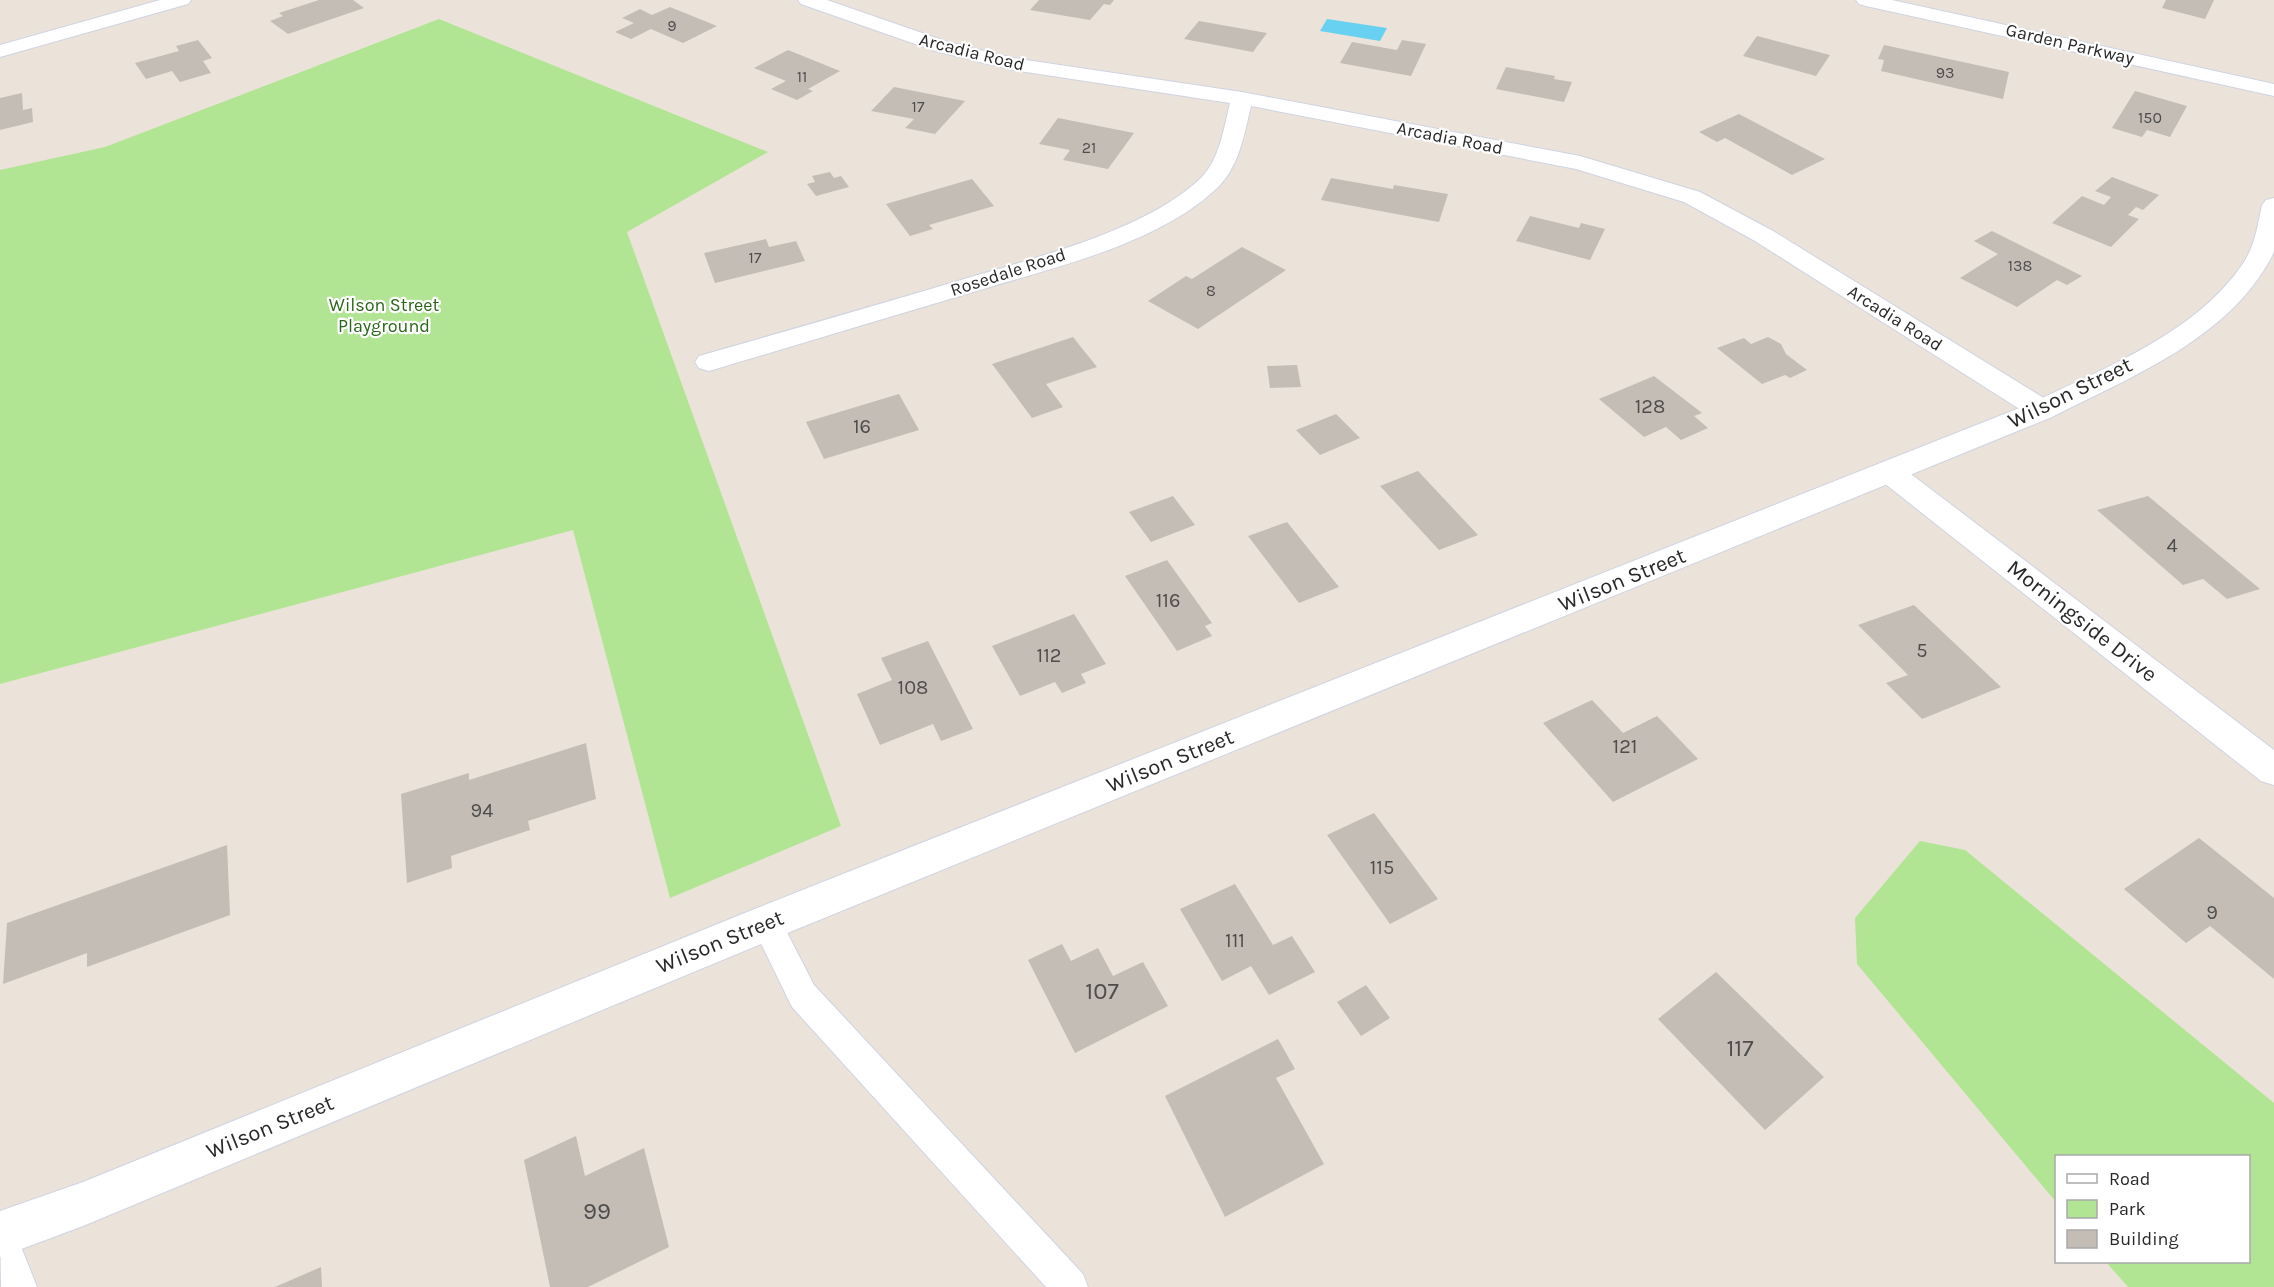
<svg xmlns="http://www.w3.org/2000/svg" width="2274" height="1287" font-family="Karla,sans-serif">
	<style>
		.green { fill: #b1e493 }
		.water { fill: #68d0f1 }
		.building { fill: #c3bdb6 }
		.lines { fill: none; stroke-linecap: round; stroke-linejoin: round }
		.service-casing { stroke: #cfd3e2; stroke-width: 2 }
		.minor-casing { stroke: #cfd3e2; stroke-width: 2 }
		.tertiary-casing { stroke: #cfd3e2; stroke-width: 2 }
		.service { fill: #fff; fill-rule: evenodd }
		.minor { fill: #fff; fill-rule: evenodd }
		.tertiary { fill: #fff; fill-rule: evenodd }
		.labels { text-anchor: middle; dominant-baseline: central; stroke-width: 4.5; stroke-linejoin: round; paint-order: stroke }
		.far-number-label { font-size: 16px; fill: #4f4d4c }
		.far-street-label { font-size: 18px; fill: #282828; stroke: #fff }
		.far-park-label { font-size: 18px; fill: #296617; stroke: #fff }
		.number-label { font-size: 20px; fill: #4f4d4c }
		.street-label { font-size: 22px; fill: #282828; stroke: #fff }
		.near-number-label { font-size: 24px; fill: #4f4d4c }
	</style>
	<rect width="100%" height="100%" fill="#ebe3d9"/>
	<path class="green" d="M439,19l329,133 -141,80 214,594 -171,72 -97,-368 -573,154v-514l105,-23z
		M1920,841l45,9 309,253v184h-146l-22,-25h142v-106h-192v46l-199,-238 -2,-46z"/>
	<path class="water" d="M1327,19l60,9 -7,13 -60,-10z"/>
	<path class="building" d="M319,0h34l11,8 -76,26 -18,-13 13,-5 -4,-3z
		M1039,0h75l-4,5 -6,-1 -14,16 -60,-10z
		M2166,0h48l-9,19 -43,-11z
		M670,7l47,19 -34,17 -32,-14 -20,10 -16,-7 19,-9 -12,-5 18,-9 12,6z
		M1199,21l68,12 -14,19 -69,-13z
		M1757,36l73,19 -14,21 -73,-20z
		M198,40l14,18 -9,3 8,12 -31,9 -8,-11 -26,8 -11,-16 44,-12 -3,-5z
		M1402,40l24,4 -15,32 -71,-13 12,-21 45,8z
		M1884,45l125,27 -6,27 -122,-28 3,-11 -6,-1z
		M788,50l52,21 -32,18 5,2 -16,9 -26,-11 15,-8 -32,-13z
		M1506,67l49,9 -1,3 18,3 -8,20 -68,-13z
		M894,87l71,14 -30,33 -30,-6 9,-9 -43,-8z
		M2135,91l52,15 -17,31 -23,-7 -5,7 -30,-9z
		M22,93l1,17 9,-2 1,14 -33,8v-32z
		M1739,114l86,45 -33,16 -67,-37 -8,4 -18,-10z
		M1058,118l76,15 -26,36 -45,-9 7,-10 -31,-6z
		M830,172l4,6 7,-2 8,11 -33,9 -9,-12 8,-2 -3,-6z
		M2112,177l47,18 -16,15 -7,-3 -8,8 11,4 -28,28 -59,-24 30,-27 22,9 7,-8 -16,-6z
		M1331,178l62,11 1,-4 54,9 -9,28 -118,-22z
		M972,179l22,27 -65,19 4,4 -23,7 -24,-32z
		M1530,216l49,12 2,-5 24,6 -15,31 -74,-19z
		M1992,231l90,45 -15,9 -10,-5 -40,27 -57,-29 38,-24 -24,-13z
		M766,239l3,8 27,-6 9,20 -90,22 -11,-30z
		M1242,247l44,23 -88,59 -50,-28 38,-25 6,3z
		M1073,337l24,30 -51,17 17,23 -31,11 -40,-54z
		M1768,337l13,7 5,10 21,16 -17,8 -5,-3 -23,9 -45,-36 27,-10 7,6z
		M1297,365l4,22 -31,1 -3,-22z
		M1654,376l48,37 -8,3 14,12 -27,12 -15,-13 -22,10 -45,-38z
		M899,394l20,36 -95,29 -18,-37z
		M1336,414l24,24 -40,17 -24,-25z
		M1418,471l60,64 -39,15 -59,-64z
		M1173,496l22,29 -44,17 -22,-30z
		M2148,496l112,93 -33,10 -24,-20 -20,6 -86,-75z
		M1287,522l52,65 -40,16 -51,-67z
		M1167,560l45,63 -7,3 7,10 -35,15 -52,-75z
		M1914,605l87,82 -79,32 -36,-36 22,-8 -50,-50z
		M1074,614l32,50 -25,10 5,9 -24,10 -7,-11 -35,14 -28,-50z
		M928,641l45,88 -32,12 -8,-17 -53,21 -23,-51 35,-14 -11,-22z
		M1592,700l31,33 34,-17 41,43 -85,43 -70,-79z
		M586,743l10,56 -68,22 2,9 -79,26 1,12 -45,15 -6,-89 68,-21v7z
		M1374,813l64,86 -48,25 -63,-89z
		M2199,838l75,60v81l-64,-53 -24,17 -62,-54z
		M227,845l3,70 -143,52v-14l-84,31 4,-61z
		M1235,884l38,61 19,-9 23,36 -46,23 -18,-29 -29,15 -42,-72z
		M1062,944l9,17 27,-13 15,28 30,-14 25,44 -93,47 -47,-93z
		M1716,972l108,105 -59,53 -107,-111z
		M1366,985l24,33 -29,18 -24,-34z
		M1278,1039l17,30 -19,9 48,86 -99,53 -60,-121z
		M576,1136l9,40 59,-28 25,99 -81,40h-38l-26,-127z
		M321,1267l1,20h-47z"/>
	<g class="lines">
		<defs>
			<path id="service" d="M766,909l11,4 37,72 269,289 5,13h-42l-254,-280 -41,-84 4,-10z
				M0,1218l12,6 25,63h-36z"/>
			<path id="minor" d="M160,0h31l-3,4 -188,53v-12z
				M798,0h29l121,42 65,16 229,34 338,64 120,36 73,39 279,172 4,7 -4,7 -10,2 -10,-2 -277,-176 -71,-39 -108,-33 -325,-63c-7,29 -12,62 -35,83 -59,55 -160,78 -236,101 -87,26 -174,52 -261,78l-10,3 -10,-3 -4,-6 4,-6c88,-25 175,-50 262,-76 72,-22 185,-49 240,-102 19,-19 23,-51 29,-75l-217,-33 -78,-19 -134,-47z
				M1889,462l10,3 375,285v35l-13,-4 -382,-302 -5,-7 5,-7z"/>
			<path id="tertiary" d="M1856,0h36l382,84v12l-408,-90 -7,-2z
				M2274,198v53l-2,5c-43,83 -142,121 -220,161l-1272,519 -697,290 -83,31v-46l83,-29 669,-272 1280,-507c74,-36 165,-70 212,-141 11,-17 14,-38 18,-57l4,-5z"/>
		</defs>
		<use href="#service" class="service-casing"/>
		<use href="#minor" class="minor-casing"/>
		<use href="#tertiary" class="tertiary-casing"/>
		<use href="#service" class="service"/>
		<use href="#minor" class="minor"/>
		<use href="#tertiary" class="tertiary"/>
	</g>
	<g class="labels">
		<g class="far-number-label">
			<text x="672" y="25">9</text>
			<text x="1945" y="72">93</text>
			<text x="802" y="76">11</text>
			<text x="918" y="106">17</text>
			<text x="2150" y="117">150</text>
			<text x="1089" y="147">21</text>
			<text x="755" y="257">17</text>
			<text x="2020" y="265">138</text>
			<text x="1211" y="290">8</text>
		</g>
		<g class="far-street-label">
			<text transform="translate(2070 44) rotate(13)">Garden Parkway</text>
			<text transform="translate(972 52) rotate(14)">Arcadia Road</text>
			<text transform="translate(1450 138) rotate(11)">Arcadia Road</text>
			<text transform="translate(1008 272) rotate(-18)">Rosedale Road</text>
			<text transform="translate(1895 318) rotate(32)">Arcadia Road</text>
		</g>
		<g class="far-park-label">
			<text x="384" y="305">Wilson Street<tspan x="384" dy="21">Playground</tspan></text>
		</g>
		<g class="number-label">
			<text x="1650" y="406">128</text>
			<text x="862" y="426">16</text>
			<text x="2172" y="545">4</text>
			<text x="1168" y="600">116</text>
			<text x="1922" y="650">5</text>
			<text x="1049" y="655">112</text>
			<text x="913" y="687">108</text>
			<text x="1625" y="746">121</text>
			<text x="482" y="810">94</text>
			<text x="1382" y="867">115</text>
			<text x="2212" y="912">9</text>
			<text x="1235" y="940">111</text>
		</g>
		<g class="street-label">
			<text transform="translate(2070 393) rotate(-26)">Wilson Street</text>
			<text transform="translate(1622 580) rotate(-22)">Wilson Street</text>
			<text transform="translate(2082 621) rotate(38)">Morningside Drive</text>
			<text transform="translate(1170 761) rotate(-22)">Wilson Street</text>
			<text transform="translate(720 942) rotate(-22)">Wilson Street</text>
			<text transform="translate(270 1127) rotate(-22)">Wilson Street</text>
		</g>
		<g class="near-number-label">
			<text x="1102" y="991">107</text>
			<text x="1740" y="1048">117</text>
			<text x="597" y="1211">99</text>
		</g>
	</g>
	<rect x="2055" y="1155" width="195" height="108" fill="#ffffff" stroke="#a9a9a9" stroke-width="1.5"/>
	<rect x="2067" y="1174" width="30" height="9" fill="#ffffff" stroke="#a9a9a9" stroke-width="1.5"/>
	<text x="2109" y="1185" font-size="18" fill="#282828">Road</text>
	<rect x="2067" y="1200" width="30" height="18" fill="#b1e493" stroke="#a9a9a9" stroke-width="1.5"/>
	<text x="2109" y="1215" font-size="18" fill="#282828">Park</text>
	<rect x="2067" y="1230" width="30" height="18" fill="#c3bdb6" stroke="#a9a9a9" stroke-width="1.5"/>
	<text x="2109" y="1245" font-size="18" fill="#282828">Building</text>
</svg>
